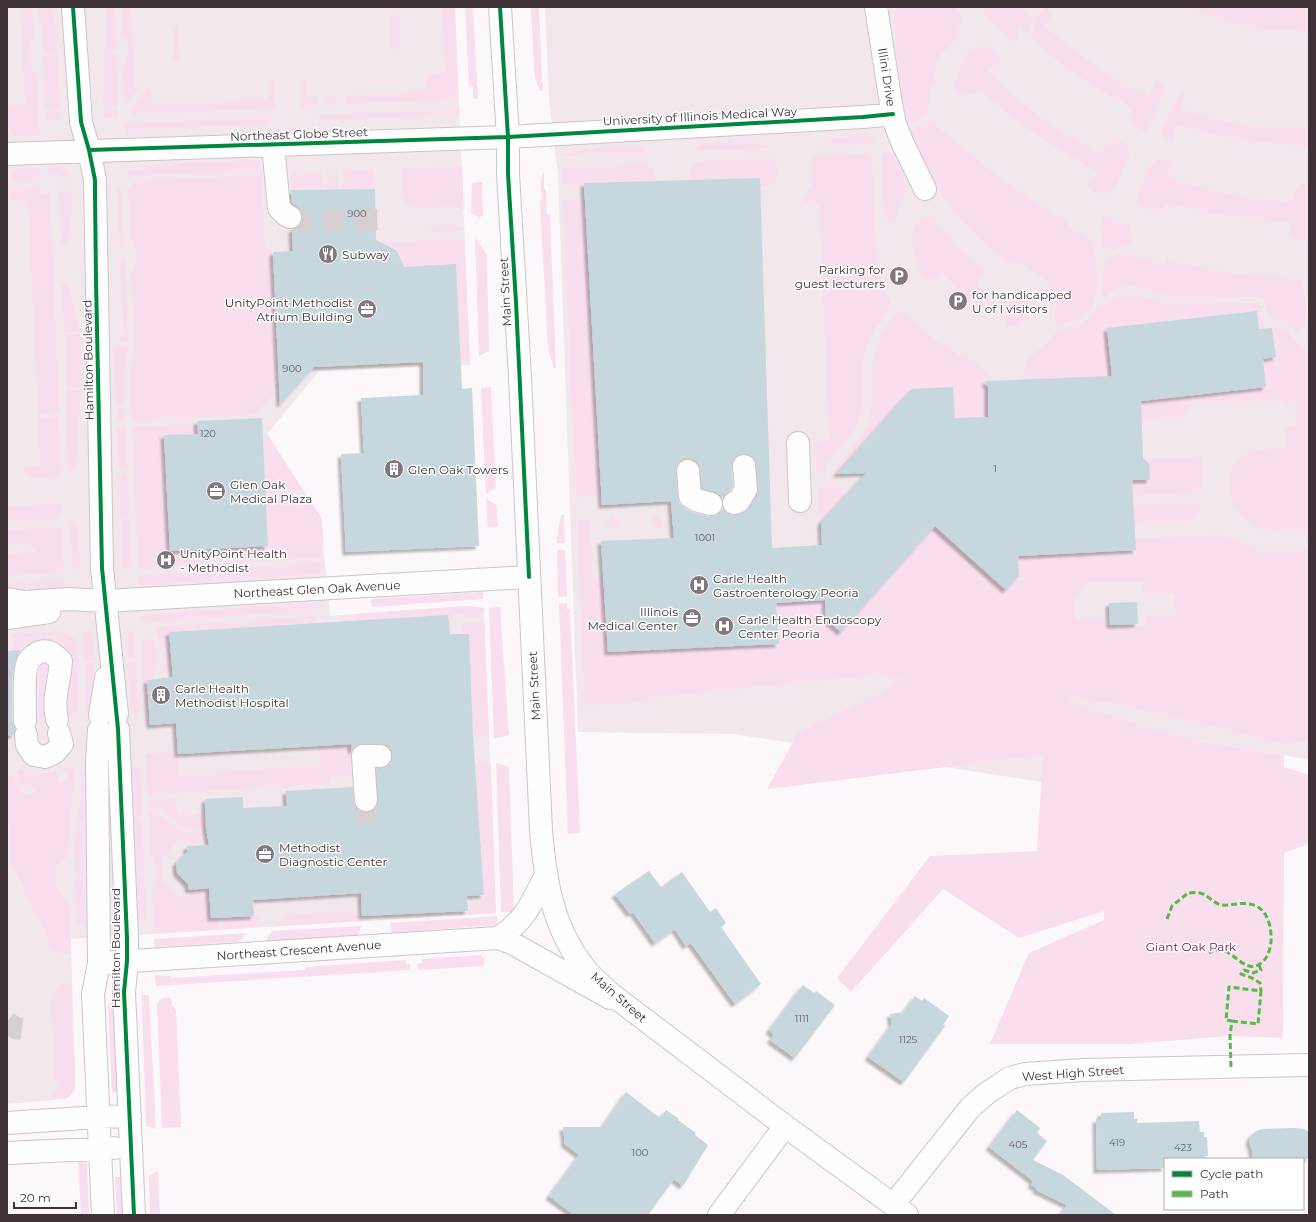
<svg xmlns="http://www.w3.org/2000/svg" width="1316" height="1222" font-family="Montserrat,sans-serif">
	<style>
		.built { fill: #f3e7ee }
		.green { fill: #f9deee; fill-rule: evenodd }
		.building { fill: #c7d7de; fill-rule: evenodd; filter: url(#shadow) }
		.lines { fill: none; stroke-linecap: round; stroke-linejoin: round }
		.minor-tunnel { stroke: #d6cfd3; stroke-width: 22; stroke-dasharray: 22 11; stroke-linecap: butt }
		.minor-casing { stroke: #cdc4c9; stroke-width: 24 }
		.major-casing { stroke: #cdc4c9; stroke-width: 24 }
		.minor { stroke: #fffefe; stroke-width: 22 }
		.major { stroke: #fffefe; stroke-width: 22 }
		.quiet { stroke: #58b947; stroke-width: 3; stroke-dasharray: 6 3; stroke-linecap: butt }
		.cycleway-casing { stroke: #fff; stroke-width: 6 }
		.cycleway { stroke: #00873e; stroke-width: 4 }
		.labels { text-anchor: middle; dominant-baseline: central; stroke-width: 3; stroke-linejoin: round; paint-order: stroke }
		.number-label { font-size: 10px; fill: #605a62 }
		.street-label { font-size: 12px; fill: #3e3138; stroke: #fff }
		.poi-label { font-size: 12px; fill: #3e3138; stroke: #fff; text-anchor: start }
		.park-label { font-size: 12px; fill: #6f2057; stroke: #fff }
	</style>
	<defs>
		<filter id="shadow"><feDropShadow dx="-3.5" dy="3.5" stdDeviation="1" flood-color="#0004"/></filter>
	</defs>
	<rect width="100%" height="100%" fill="#fcf7fa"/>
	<path class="built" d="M7,7h448l15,358 -151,6 -52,63 55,85 2,36 6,61 137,-10 17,2 12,305 -425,26 4,150 -9,10 -59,5z
		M545,7h764v753l-25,-5 -176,-30 -2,67 -372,-58 -156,-2 -20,-557 -9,-75z"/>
	<path class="green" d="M20,7h11l4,27 -7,15v9l3,9 6,9 2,44 -2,4 3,5 -1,7h-24c-8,-8 -9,-20 -7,-30l1,-1 16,-1z
		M37,7h15l5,31 -1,8 2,7h-15l-2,-25z
		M107,7h8l1,42 -11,1z
		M121,7h10l3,80 7,-1 -14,16 -3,1 -1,-35 4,-7 2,-12 -2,-7 -5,-8z
		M442,7h13l3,92 -113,5v-8l81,-5v-10l3,-6 16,-2z
		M465,7h8l5,92 -5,-1v-12h-4z
		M531,7h8l3,72 -2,1 1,2h2v9h-3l-5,-13 -1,-11z
		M897,7h56l7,7 2,5 -1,4 -7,19 -14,14 -4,7 -1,7v16l-6,1c0,22 2,30 -22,37 -8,-30 -11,-59 -12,-89 0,-9 -2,-20 2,-28z
		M981,7h38l13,10 -4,17 -7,-7 -3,1v11l-2,2 -3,1 -23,-21z
		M1189,7h120v24c-15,0 -31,0 -46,-2 -26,-4 -50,-12 -74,-22z
		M1044,8h3l6,6 -9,12 54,42 23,15 28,13 6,-14h5l3,2 2,5 -19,42h-3l-10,-5 -2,-5 1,-10c-5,-9 -16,-12 -23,-16 -28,-17 -55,-34 -78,-58l4,-18z
		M395,14l5,5v27l-1,3 -4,1 -4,-4 -1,-26 2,-5z
		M173,26l5,1v2l2,28 -3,4 -4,-3z
		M983,46c7,1 15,6 18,13l-2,5 -11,5 1,3c27,27 55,51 89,69 6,3 13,7 19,10 8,-3 13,-9 20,-11 5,1 10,4 12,9 2,7 -3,15 -6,21 -5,10 -10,29 -25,23 -4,-1 -8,-2 -11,-6l1,-5 9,-7v-3l-56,-34 -33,-24 -27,-23c-10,3 -27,11 -27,-7l13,-31 4,-3z
		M105,53h11l2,53 -14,1 -1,-8z
		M43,56h15l2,53h-15z
		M302,80l4,3 1,14 10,-1v10l-16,1 -1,-24z
		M270,81l3,1 1,2 2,24 -144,7v-6l16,-20 3,4 1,10 117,-4 -1,-16z
		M1180,92l5,2 -4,15 52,14 31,4h45v20l-72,-8 -59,-13c-6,4 -1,11 -5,15 -4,1 -10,-1 -13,-5v-2z
		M324,96h12l1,9 -12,1z
		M118,109v6l-2,2 -12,1 -1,-8z
		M455,109l4,2 1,3 -141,7v-6z
		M60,112v8h-13l-2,-1v-6z
		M274,116l-6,8 -131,6 -11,4 -1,-10z
		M928,123l6,1c43,35 85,73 135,97l-2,6c7,3 19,7 24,14 4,6 5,14 5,21 3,23 4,52 -24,59 -5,2 -11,4 -16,3 -3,-6 0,-13 0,-19 -1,-25 -22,-32 -40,-44l-3,4 -19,-13 -37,-37 -16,-20 -21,-38 -11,-27z
		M868,136l8,1 -1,5 -5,2 -52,2c14,-11 33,-9 50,-10z
		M755,141l10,3 4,4 -74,3 3,-4 5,-3z
		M641,147l7,7 -85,2 -1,-1c23,-9 54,-7 79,-8z
		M885,153h12l6,20 3,18 -12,31 -8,-4 -2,-6 -3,-54 2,-4z
		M869,154l3,5 5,111 2,10 12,23c-12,23 -23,33 -28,61 -3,19 2,39 -5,57 -7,20 -19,24 -29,39 -3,4 -3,9 -4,14l-8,1 -1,-22 -3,-6 -1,-5 17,-2 -10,-237h-14l-3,-1v-2l10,-16v-28z
		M776,158l2,17 -5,10 -13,2v-9l-70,2v-10l8,-9z
		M1162,159l9,3 1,3 -6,10c39,17 82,23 125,27l7,-16 5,-2 6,1v55l-7,1 -12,-5 -1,-3 4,-10 -79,-9 -47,-11 -9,8c-8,1 -21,-3 -21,-14 1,-6 5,-12 7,-18 3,-5 5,-12 9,-16 3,-2 6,-3 9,-4z
		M256,160l4,2v7l-13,2 -119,5v-4l5,-3 7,1 24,-6z
		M645,163l10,8v10l-92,4 -1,-18z
		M462,166l2,44c-19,-9 -46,7 -60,-9l-3,-32z
		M57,167l8,3 7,7h-13l-3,-4 -8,-1 -1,-4z
		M19,168h21v8l-2,4 -28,1 3,-8z
		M373,170l1,18 -31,1v-18z
		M322,172v17l-31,1v-17z
		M544,172v17h2l1,25h3l6,154 -2,1 -6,-21 -8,-145c5,-10 -4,-16 4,-31z
		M262,175l3,73h6l6,132 -7,1 3,14 -20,20 -121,6 -3,-43 6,-35 -4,-70 4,-6 2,-11 -1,-7 -6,-12 -2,-49 4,-2 2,-5z
		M327,175h11v14h-11z
		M482,182l1,34 -4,1 -8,-4 1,-30z
		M38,187l3,6 9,2 9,217 -21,2 -10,-213h-15l-3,-3v-8z
		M117,189h5l2,60h-4z
		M59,191h15l-2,7 1,4 -6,42h-6z
		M563,200h22l17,296 -26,1z
		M1104,216l26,10c1,6 5,15 -1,19l-18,6h-3l-5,-3 -3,-17z
		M926,219l7,1 3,3 29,31 18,15v5l-7,10 24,19 10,-12c8,2 21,8 21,18 0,10 -15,20 -24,18l-2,-4v-12c-32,-5 -42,-12 -61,-38l-14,7 -5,-1c-4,-5 -6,-11 -8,-17 -5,-14 -11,-38 9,-43z
		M444,224h6l15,6 -44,3c9,-2 14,-7 23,-9z
		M464,238l6,122h-10l-4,-96 -54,3c-6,-13 -8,-22 -24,-24z
		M475,238l10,14 2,6 2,93 -10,5z
		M1129,253l17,6 19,5 2,-5 51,12 32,4 52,2c1,12 6,33 4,43 -1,6 -5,9 -10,12l-11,-10 -11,-2 -5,-5 -4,-14 -7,-4 -90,-1c-28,-5 -39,-20 -64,2l-3,-1 4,-36c5,-6 16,-7 24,-8z
		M120,258h5l3,84h-9l5,-8z
		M62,284h7l10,48h-15z
		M1127,292l37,10 93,1 4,3 3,23h-5l-2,-18 -150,17 5,48 -89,4c0,-21 8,-23 22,-36 5,-4 7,-10 13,-13 18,-9 28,-2 39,-24l5,1 12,-10z
		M900,311h3l29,27 25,15v1l5,2 1,-1c12,7 22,12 29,26h-3l-8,-8 7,14v30l-33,1 -2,-31 -41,2 -76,85 -1,-3 1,-4c11,-15 25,-25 31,-42 7,-18 4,-36 5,-55 1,-15 6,-30 14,-43 4,-6 8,-14 14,-16z
		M1276,327l10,3 14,17 9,5v177c-12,1 -29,4 -40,2 -9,-2 -19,-6 -25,-12 -17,-16 -23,-48 -1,-63 12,-8 29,-7 42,-8v-21l11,-1 -1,-23 -11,1 -1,-3 -89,1 -10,16 -54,3 -1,-19 137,-15 -3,-28 13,-2 -4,-29z
		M80,334l2,42 -2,11h-14l-1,-51z
		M116,345l12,1 -4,24v35h-6l-2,-6 -2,-44z
		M491,387l5,101 -10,6 -5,-106z
		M66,390h15v1l-5,75 -8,7z
		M124,408l1,13 -8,1v-13z
		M59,417l1,59c-12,1 -28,6 -37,-4l1,-5 2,-1 14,-1 -2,-47z
		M197,423l1,11 -34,2 6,114 33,-1v16l-60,4 -5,-3 -6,-139z
		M117,427h9l1,42h-8z
		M263,434h4l36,56 -19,2 2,14 26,-3 10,16 1,38 -97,7 -2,-16 44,-2z
		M1201,457l1,34 -69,5 -1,-16h18l-1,-17 -6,-5z
		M119,473h8l2,44h-8z
		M818,485c12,0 20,0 29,9l-26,28 -2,1z
		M486,499l10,5 2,23h-10z
		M1202,501l-4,13 -12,7 -52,3 -1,-19z
		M61,503l1,10 -6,7 -49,3v-16z
		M561,515h3l1,28h-9z
		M612,515l9,7 -6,8 -10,-7z
		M656,515l8,7 -6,8 -8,-7z
		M121,520h8l3,48 -2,1h-7z
		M590,520l3,57 10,1 6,74 170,-8 -4,-53 22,11 28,-2 1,19 15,13 91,-103 6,-1 68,62 13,-14 -1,-20 117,-6v-12l88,-3 37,15h49v191l-24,3 -171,-41 -45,-5 2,5 118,36 95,16v12l25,8v69l-25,9 -1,185 -53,-2 -101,8h-139l39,-91 75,-33v-9l-85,27 -76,-49 -92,103 -14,-14 93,-122 107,-5 6,-96 -276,34 31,-56 83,-40 21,-15 -25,-3 -202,20 -51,9 -43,1 -1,-14 4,-1 -7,-169zM1090,582h52l1,13h2l29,-1 1,19 -29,2 -1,11 -33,2 -6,-3v-6l-31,1c-1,-22 -3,-23 15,-38z
		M70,524h8l2,48h-7z
		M57,527l5,4v27h2v12l-3,2 -54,4v-22l32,-3 -13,-7 -19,1v-15z
		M557,550h8l2,46 -9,1z
		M325,562l-2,8 -6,4 -98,6v-10z
		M211,571l1,10 -73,4 -1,-9 4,-1z
		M62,579l3,2v7l-37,3v-10z
		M25,580v11l-18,-1v-8z
		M483,592v7l-111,8 -1,-8z
		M308,603l4,3 1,4 -162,12 -6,-3h-4l-1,-4z
		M567,603v6h3l10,224 -12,1 -9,-230z
		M467,606l17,2v4l-9,5h-10l-4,-3 -6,-1 -5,5v6l2,2 -3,2 -1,-13 -95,6v-7z
		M500,607l9,128 -15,4 -5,-131z
		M316,616v7l-146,9 2,36 -10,3 2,-9h2l1,-9 -2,-7h-3c-1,-7 -7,-12 -7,-19z
		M484,622l5,114 -16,1 -11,-110 2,-3z
		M127,629h7l1,29 -7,1z
		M64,631l6,6 6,1 3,78 -13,1 -1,-66c-12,-15 -36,-12 -49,0h-2v-11l46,-3 8,6h6l-7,-3 -7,-7h-2l1,2 -48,4v-5z
		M92,632l3,28 -11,1 -1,-28z
		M150,637c11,10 6,28 4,41h-6l-1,2 2,31 -5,1 -3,-73h6z
		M45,662l7,3 -2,52h-11v-47l1,-4z
		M128,662h7l3,51h-8z
		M95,663v25l-3,28 -5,1 -2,-53z
		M351,744l2,32 -23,2v5l-182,12 -2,-41 32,-3 1,24 141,-10 -1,-20z
		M474,763h17l5,150 -28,2v-4l16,-16z
		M496,763l13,4 5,145h-13z
		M66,766h9l-8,91 -10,8c-4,16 0,27 12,38l2,50c-7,1 -15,3 -20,-4l-7,-20 -12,-21v-4l-9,-14 1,-3 -15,-27h2l-4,-61 2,-1v-5h-2v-17h7l1,8 5,5 1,4c5,3 10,2 15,-2v-1c-4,-5 -8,-6 -14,-4l-3,-5 -1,-11h4l4,3 30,-1 4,3 -3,4v2l3,2 9,-6v-6h-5l-1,-2z
		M132,767h8l2,49 -8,1z
		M83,771h4l1,3 -4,47 -6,-1z
		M176,798l1,17 28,-2 1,15c-6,0 -13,1 -19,0 -16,-5 -19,-22 -39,-21v-6z
		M155,812l28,20 4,1 13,-1 2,2 1,3 -3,4 -5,1v4h-8l-6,-7h-2l-17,21 2,24 15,13h10v-7l20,-1 2,29h8v11l-65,4 -2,-43 4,-8 1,-12 -6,-15 -2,-42z
		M134,820h8l2,51h-8v-26l-1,-2z
		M77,823l6,1 -1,12 2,39 -8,1 -2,-21z
		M137,875h7l2,43 -7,1z
		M75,879h9l2,44h-9z
		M345,910c8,2 13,4 17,11l-86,5 7,-10z
		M259,916l2,1 -1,3 -7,7 -28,2 -1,-11z
		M497,916v9l-105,8 -2,-10z
		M361,926l-2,9 -91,6 -1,-2 5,-8z
		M247,933l-9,9 -83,5 -1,-8z
		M481,955l3,3v8l-66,4 -1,-6 5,-1v-4z
		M406,960v4h4v6l-254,16 -1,-11 16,1 1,2 133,-8 1,-3z
		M65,982l7,2c-1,35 4,70 3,106l-7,8 -19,1 12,-15 -7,-5v-48l-2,-2c0,-15 -6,-41 13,-47z
		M141,995h8l7,134 -10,-3 -4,-119 1,-3z
		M164,998h7l1,8h1l3,5 5,116 -19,1 -5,-123 3,-5z
		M113,1003l5,88v2l-6,-1 -4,-88z
		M78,1158l9,2 2,55h-8z
		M158,1171l2,44h-10l-1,-39z
		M115,1177h6l2,38h-6z"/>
	<path class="building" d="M760,178l12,370 50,-3 -1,-23 45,-49 -30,1 76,-85 41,-2 2,31 33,-1v-30l-3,-6 127,-5 -5,-48 150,-17 2,18 13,-1 4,29 -13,2 3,28 -125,14 2,57 6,5 1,17h-18l4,70 -118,6 1,20 -13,14 -71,-64 -94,106 -15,-13 -1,-19 -49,3 3,41 -171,8 -7,-111 73,-3 -3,-37 -69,4 -18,-322zM743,454l7,1 4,4 2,6 2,23 -1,7 -7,12 -6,5 -12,3 -5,-2 -4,-5 -3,5 -5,3h-7l-19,-5 -10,-8 -1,-6 -2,-25 1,-6 4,-5 6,-2 7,1 4,4 2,6 2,19 13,3 5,3 2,4 2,-4 6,-4 3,-5 -1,-19 1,-7 4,-4z
		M375,189l1,51 18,9 4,4 6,14 52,-3 6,125 10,-1 7,158 -133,6 -5,-98 23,-1 -3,-55 62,-3v-33l-109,5 -34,38 -7,-153 20,-1 -1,-22 5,-2 4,-5 1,-5 -1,-7 -9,-7 -1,-13z
		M262,418l6,128 -98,5 -6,-116 34,-1 -1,-13z
		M1137,602l1,22 -28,1 -1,-22z
		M448,615l2,19h19l4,102 11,159 -17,1 1,15 -106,5 -1,-23 -108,7 1,16 -43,2 -2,-30 -20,2 -1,-6 -11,-11 -1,-10 11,-11v-6l22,-1 -3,-17 -1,-29 38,-2v11l44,-2 -1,-15 67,-4 1,14 1,6 5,4 7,1 6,-2 4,-5 1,-6 -2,-31 11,-1 4,-5 1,-6 -1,-6 -4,-5 -7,-1h-17l-6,1 -5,7 -1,-8 -173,10 -2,-31 -26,2 -3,-45 26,-3 -4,-45z
		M20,650l-5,13 -3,18v40l4,8 -2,6 -7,1v-85z
		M649,871l12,16 21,-15 28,40 6,-4 10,15 -5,4 40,57 -26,20 -44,-61 -5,3 -11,-17 -20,14 -22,-31 -3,2 -15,-20z
		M803,985l11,8 2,-2 19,14 -40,53 -25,-18 4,-5 -5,-5z
		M915,996l7,5 2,-3 25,18 -6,9 2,1 -41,56 -36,-25 24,-33 -2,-10 13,-2z
		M626,1092l34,26 6,-8 13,9 -1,1 18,13 -1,2 13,10 -25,41 -9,-7 -26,36h-74l-25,-19 30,-41 -14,-11 -2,-17h39z
		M1017,1110l23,18 -3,5 10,8 -14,19 30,15 53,40h-56l7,-10 -31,-15 1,-2 -6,-3 2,-4 -44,-34z
		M1134,1112v7h3v4l62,-2 1,11h4v5h3l1,19h-4v3h-39v9l-68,2 -1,-51h5v-6z
		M1294,1128l10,1 5,3v27h-57v-9l-3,-9 2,-6 4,-3 7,-3z"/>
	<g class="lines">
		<path class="minor-tunnel" d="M290,217l10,4 79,-1
			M366,800l1,29
			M7,1022l8,6 7,1"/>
		<defs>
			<path id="minor" d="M73,7l8,115 8,28 6,30 7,388 15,146
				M876,7l15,97 4,20 8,20 22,45
				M273,145l6,63 7,7 4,2
				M7,154l501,-17 355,-20 30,-3
				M798,443l2,58
				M688,471l2,25 6,4 15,4
				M734,503l5,-2 7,-12 -2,-23
				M7,599l17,3 45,-3 36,2 424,-24
				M7,618l42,-6
				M100,715l6,-37
				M25,721c0,-13 -2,-49 3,-59 2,-4 8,-9 12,-10 10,-3 14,3 21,9 -1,21 -9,37 -4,58
				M118,729l9,209v23l-3,31 10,223
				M99,730l-2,32 2,201 -6,31 10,221
				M26,735l1,10 7,10 11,2 9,-4 8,-9 -3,-11
				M366,800l-3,-44h17
				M498,938c27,-17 33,-34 47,-61
				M99,963l399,-25 12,4 100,56
				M7,1123l91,-6 32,-1
				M7,1153l107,-5
				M893,1205l77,-97 17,-15 23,-15 15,-4 59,-4 225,-5
				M719,1215l66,-89"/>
			<path id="major" d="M500,7l8,130v37l12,203 21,453c4,48 11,96 42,136 8,10 18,19 28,28l174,132 122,89"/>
		</defs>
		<use href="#minor" class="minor-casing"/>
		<use href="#major" class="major-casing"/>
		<use href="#minor" class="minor"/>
		<use href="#major" class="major"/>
		<path class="quiet" d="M1167,919l5,-13 16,-13c3,0 8,-1 12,0 8,2 13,10 21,12 10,1 19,-3 28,-1 18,2 23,22 22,38 -1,8 -4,19 -13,23 -14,7 -24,-14 -38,-15 -3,-1 -8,1 -11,3
			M1259,965l2,5 -8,3 -9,-3 -3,4 11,4 8,5 1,8
			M1231,1067l-1,-31 2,-15 -6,-1 3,-33 32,4 -3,33 -26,-3"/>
		<defs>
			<path id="cycleway" d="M73,7l8,115 8,28 6,30v12l1,89 6,287 16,161 9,209v23l-3,31 10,223
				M500,7l8,130v37l8,128 13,275
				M89,150l419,-13 355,-20 30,-3"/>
		</defs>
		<use href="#cycleway" class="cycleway-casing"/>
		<use href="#cycleway" class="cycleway"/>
	</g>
	<defs>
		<symbol id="restaurant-disc" viewBox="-11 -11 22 22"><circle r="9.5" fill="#80767c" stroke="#fff"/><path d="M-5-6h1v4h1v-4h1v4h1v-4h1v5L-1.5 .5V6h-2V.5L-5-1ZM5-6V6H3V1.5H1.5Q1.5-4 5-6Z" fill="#fff"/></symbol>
		<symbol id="parking-disc" viewBox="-11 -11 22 22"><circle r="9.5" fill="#80767c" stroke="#fff"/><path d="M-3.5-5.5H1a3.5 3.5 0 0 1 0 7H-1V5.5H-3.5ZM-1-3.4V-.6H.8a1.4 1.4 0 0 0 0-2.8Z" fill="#fff"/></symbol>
		<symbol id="office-disc" viewBox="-11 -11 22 22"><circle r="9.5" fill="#80767c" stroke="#fff"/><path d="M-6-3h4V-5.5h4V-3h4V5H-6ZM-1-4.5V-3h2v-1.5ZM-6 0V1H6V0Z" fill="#fff"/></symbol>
		<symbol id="building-disc" viewBox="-11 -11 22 22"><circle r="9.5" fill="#80767c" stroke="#fff"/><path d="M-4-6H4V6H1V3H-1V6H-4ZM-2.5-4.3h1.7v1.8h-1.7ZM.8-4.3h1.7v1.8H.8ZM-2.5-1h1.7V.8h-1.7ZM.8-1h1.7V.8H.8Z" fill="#fff"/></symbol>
		<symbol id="hospital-disc" viewBox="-11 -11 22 22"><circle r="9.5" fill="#80767c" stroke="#fff"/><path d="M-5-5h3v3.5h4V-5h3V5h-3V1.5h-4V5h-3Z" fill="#fff"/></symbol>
	</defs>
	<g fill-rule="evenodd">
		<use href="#restaurant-disc" x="317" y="243" width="22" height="22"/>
		<use href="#parking-disc" x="888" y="265" width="22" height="22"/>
		<use href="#parking-disc" x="947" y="290" width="22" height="22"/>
		<use href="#office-disc" x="356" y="298" width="22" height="22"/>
		<use href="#building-disc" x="383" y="458" width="22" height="22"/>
		<use href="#office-disc" x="205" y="480" width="22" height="22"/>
		<use href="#hospital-disc" x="155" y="549" width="22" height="22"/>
		<use href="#hospital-disc" x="688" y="574" width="22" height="22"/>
		<use href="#office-disc" x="681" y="607" width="22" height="22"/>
		<use href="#hospital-disc" x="713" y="615" width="22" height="22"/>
		<use href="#building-disc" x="150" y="684" width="22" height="22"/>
		<use href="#office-disc" x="254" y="843" width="22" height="22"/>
	</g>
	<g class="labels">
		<g class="number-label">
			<text x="357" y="213">900</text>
			<text x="292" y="368">900</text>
			<text x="208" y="433">120</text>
			<text x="995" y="468">1</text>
			<text x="705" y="537">1001</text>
			<text x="802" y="1018">1111</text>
			<text x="908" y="1039">1125</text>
			<text x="1117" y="1142">419</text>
			<text x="1018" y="1144">405</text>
			<text x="1183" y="1147">423</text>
			<text x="640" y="1152">100</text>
		</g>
		<g class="street-label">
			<text transform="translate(887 77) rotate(81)">Illini Drive</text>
			<text transform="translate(700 116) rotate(-3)">University of Illinois Medical Way</text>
			<text transform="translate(299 134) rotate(-2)">Northeast Globe Street</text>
			<text transform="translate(505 292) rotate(-93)">Main Street</text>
			<text transform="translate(88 360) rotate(-91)">Hamilton Boulevard</text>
			<text transform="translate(317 589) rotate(-3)">Northeast Glen Oak Avenue</text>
			<text transform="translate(534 686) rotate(-93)">Main Street</text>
			<text transform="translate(115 948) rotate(-90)">Hamilton Boulevard</text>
			<text transform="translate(299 950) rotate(-4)">Northeast Crescent Avenue</text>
			<text transform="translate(619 997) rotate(41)">Main Street</text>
			<text transform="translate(1073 1073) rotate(-4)">West High Street</text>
		</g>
		<g class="poi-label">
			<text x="342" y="254">Subway</text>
			<text x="885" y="269" text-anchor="end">Parking for<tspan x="885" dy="14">guest lecturers</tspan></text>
			<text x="972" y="294">for handicapped<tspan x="972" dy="14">U of I visitors</tspan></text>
			<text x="353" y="302" text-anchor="end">UnityPoint Methodist<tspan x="353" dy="14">Atrium Building</tspan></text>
			<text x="408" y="469">Glen Oak Towers</text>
			<text x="230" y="484">Glen Oak<tspan x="230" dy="14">Medical Plaza</tspan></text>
			<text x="180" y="553">UnityPoint Health<tspan x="180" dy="14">- Methodist</tspan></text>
			<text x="713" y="578">Carle Health<tspan x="713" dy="14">Gastroenterology Peoria</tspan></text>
			<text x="678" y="611" text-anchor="end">Illinois<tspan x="678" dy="14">Medical Center</tspan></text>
			<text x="738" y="619">Carle Health Endoscopy<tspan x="738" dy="14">Center Peoria</tspan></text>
			<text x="175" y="688">Carle Health<tspan x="175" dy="14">Methodist Hospital</tspan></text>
			<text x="279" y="847">Methodist<tspan x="279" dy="14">Diagnostic Center</tspan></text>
		</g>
		<g class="park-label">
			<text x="1191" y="946">Giant Oak Park</text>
		</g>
	</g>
	<rect width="1316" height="1222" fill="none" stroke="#3e3138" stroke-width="16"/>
	<rect x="1164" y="1158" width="140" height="52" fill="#ffffff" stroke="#b2adaf"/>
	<rect x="1172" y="1171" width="20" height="6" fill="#00873e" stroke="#b2adaf"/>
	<text x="1200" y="1178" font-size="12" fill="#3e3138">Cycle path</text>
	<rect x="1172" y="1191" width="20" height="6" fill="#58b947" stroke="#b2adaf"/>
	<text x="1200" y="1198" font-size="12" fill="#3e3138">Path</text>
	<path d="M14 1202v6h62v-6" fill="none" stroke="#3e3138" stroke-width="2"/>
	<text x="20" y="1202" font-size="12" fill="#3e3138" stroke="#ffffff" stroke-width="3" paint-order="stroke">20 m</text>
</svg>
